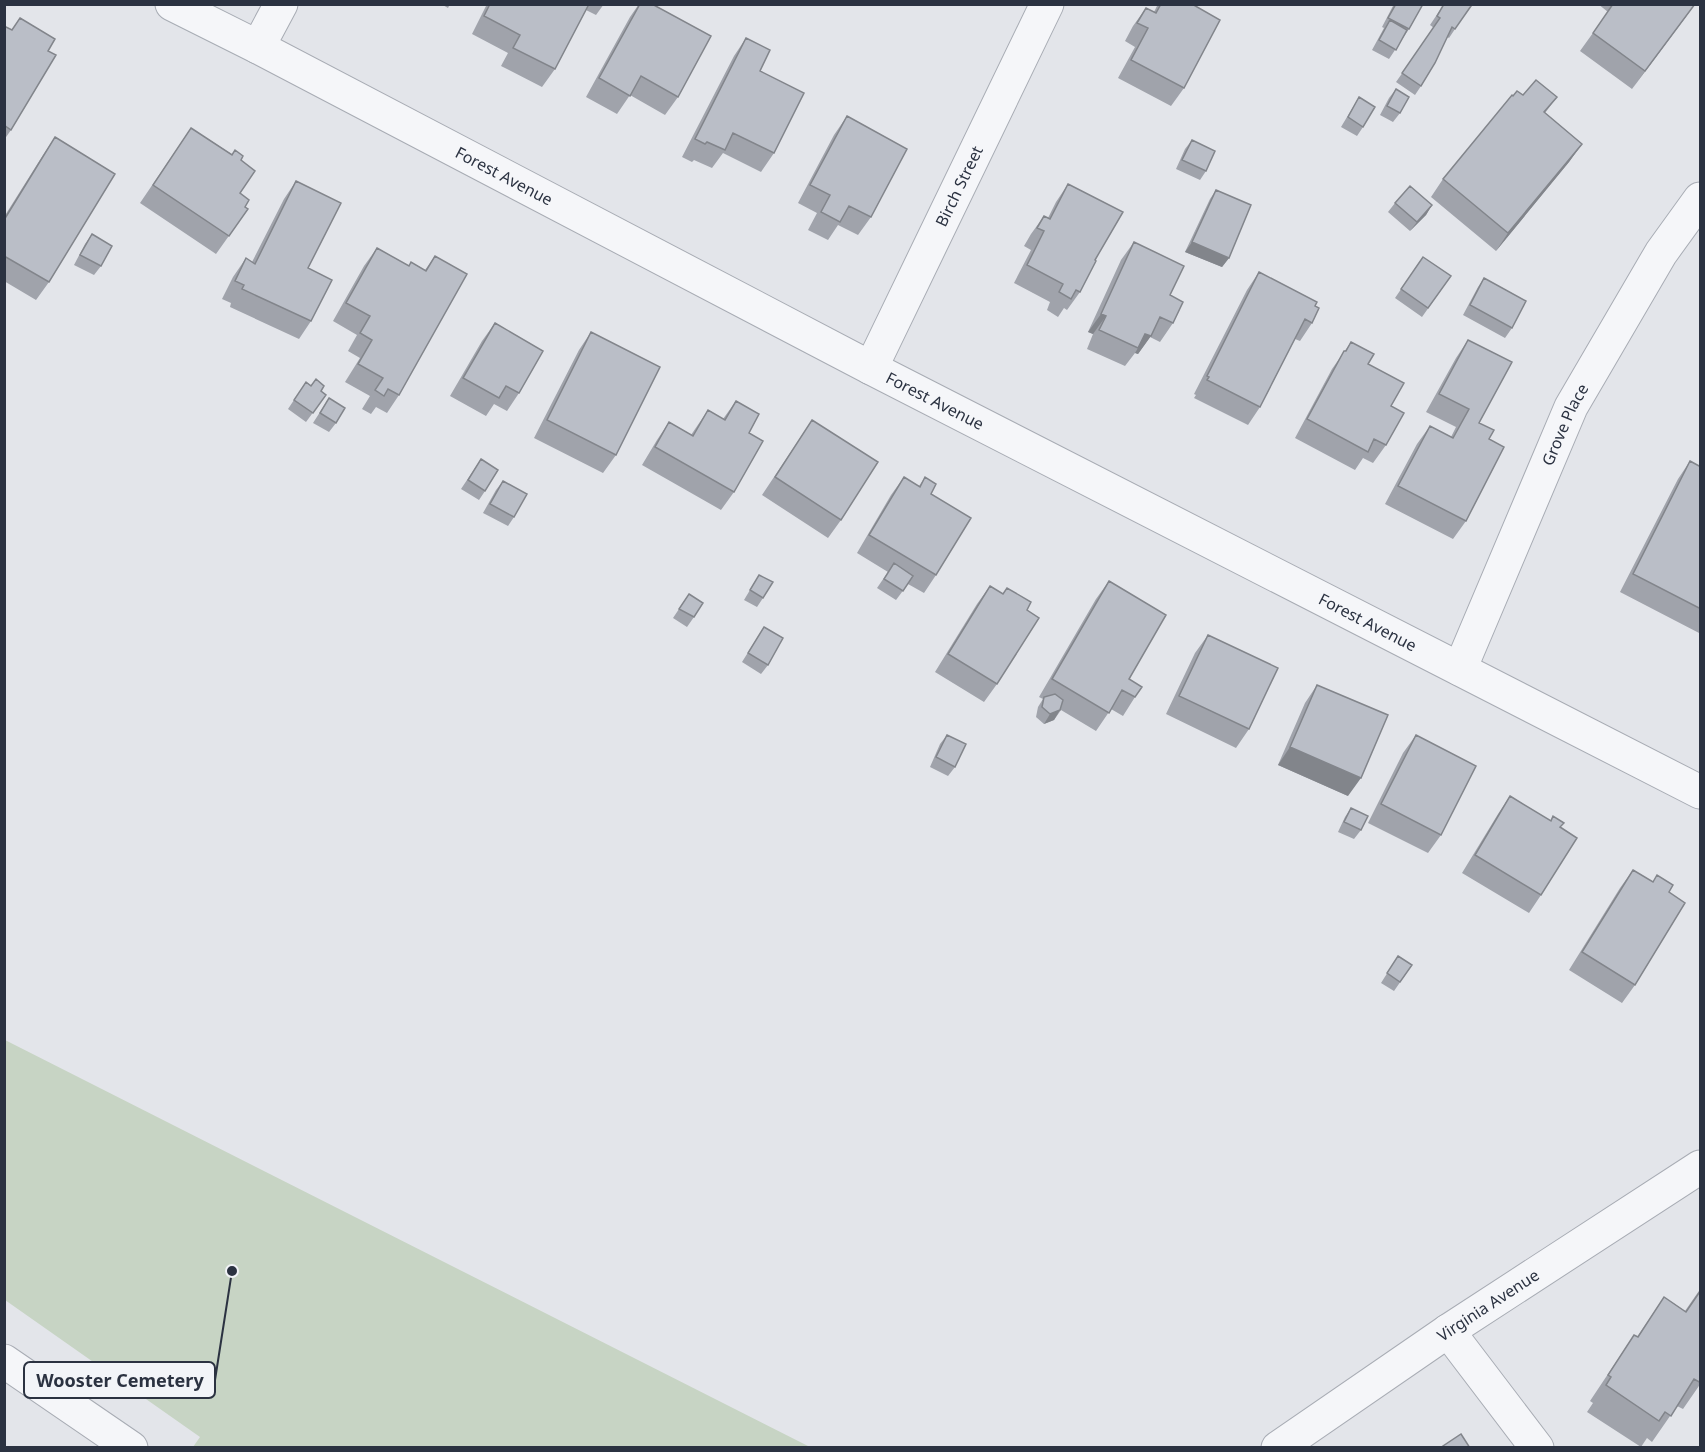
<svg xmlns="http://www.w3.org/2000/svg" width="1705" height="1452" font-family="'Noto Sans',sans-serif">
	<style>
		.green { fill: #c7d4c4 }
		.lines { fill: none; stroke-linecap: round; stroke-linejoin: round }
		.minor-casing { stroke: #a8acb4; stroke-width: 35 }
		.minor { stroke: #f5f6f9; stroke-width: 33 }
		.wall { fill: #a0a3ab }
		.shaded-wall { fill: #82858b }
		.building { fill: #babec7; stroke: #82858b; stroke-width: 1.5 }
		.labels { text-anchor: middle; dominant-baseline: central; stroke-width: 6; stroke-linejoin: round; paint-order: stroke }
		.street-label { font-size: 16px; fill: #2b3241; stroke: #f2f4f8 }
		.leader { fill: none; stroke: #2b3241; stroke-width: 2 }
		.callout-dot { fill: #2b3241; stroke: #f2f4f8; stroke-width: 2 }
		.callout { fill: #f2f4f8; stroke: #2b3241; stroke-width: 2 }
		.callout-label { font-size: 18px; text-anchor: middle; font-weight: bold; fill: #2b3241 }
	</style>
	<rect width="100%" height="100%" fill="#e3e5ea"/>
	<path class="green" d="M5,1040l805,407h-617l7,-10 -195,-137z"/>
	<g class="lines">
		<defs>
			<g id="minor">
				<path id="s1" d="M172,4l86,43 613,321 829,424"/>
				<path d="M258,47l23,-43"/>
				<path id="s2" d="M871,368l176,-364"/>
				<path id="s3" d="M1460,669l111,-262 90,-154 39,-54"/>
				<path d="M1448,1331l89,117"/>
				<path d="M4,1361l127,87"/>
				<path id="s4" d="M1278,1448l170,-117 252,-164"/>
			</g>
		</defs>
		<use href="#minor" class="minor-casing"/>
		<use href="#minor" class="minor"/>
	</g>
	<path class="wall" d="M441,4h9l-2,4z
		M487,4h117l-8,11 -10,-5 -31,59 -13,18 -41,-21 7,-13 -36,-19z
		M639,4h13l26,93 -13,18 -35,-20 -13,19 -31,-17 44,-80z
		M1158,4h34l-8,84 -13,18 -53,-28 17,-31 -10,-6 8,-15 13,-18 8,4z
		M1394,4h29l-14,25 -20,30 -17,-9 12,-22 -2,-1z
		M1444,4l11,25 -6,9 -2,-1 -26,49 -6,9 -19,-13 38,-54 -4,-3z
		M1598,4h97l-63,85 -52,-38 28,-39z
		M20,18l28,33 -37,79 -7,10v-114l8,4z
		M746,38l14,33 14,82 -13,19 -38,-19 -11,15 -18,-8 -2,2 -10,-5 52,-101z
		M1396,89l4,24 -7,9 -13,-7 9,-17z
		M1523,95l34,2 -12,16 37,31 -13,18 -73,89 -65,-54 12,-18 70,-83z
		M1359,97l4,30 -6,9 -16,-9z
		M847,116l24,101 -13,18 -20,-10 -10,15 -20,-10 9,-17 -19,-10 36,-68z
		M191,128l50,32 -1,33 5,14 3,2 -32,45 -76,-51z
		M55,137l-6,145 -13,18 -32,-19v-64l39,-62z
		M1192,140l14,31 -6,9 -24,-11 9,-20z
		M296,181l12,87 3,53 -12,18 -69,-32 1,-4 -9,-4 11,-22 13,-19 6,4 32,-63z
		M1068,184l27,76 -15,32 -13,18 -3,-2 -6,9 -11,-7 3,-8 -36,-19 17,-33 -7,-4 7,-12 13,-18 4,2 8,-16z
		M1216,190l13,68 -7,9 -37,-15 25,-53z
		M1395,203l37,2 -6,10 -16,16 -22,-19z
		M92,234l9,32 -7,9 -20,-10 11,-21z
		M1134,242l36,53 3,28 -13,19 -10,-5 -12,17 -3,-1 -10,13 -38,-17 6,-15 -5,-2 33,-72z
		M377,248l32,18 2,-4 14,8 10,-14 -36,139 -12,18 -11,-6 -5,7 -9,-5 8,-13 -25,-14 15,-24 -12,-7 9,-16 -24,-14 31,-55z
		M1423,257l28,19 -29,41 -27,-19z
		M1259,272l56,34 -3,17 -12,18 -5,-2 -35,68 -12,18 -54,-27 2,-3 -2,-1 53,-104z
		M1484,278l28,50 -7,10 -42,-23 15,-28z
		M495,323l24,70 -12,18 -13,-7 -8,12 -36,-20 32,-55z
		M591,332l25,123 -13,18 -69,-35 45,-88z
		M1468,340l11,83 10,16 -23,82 -13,18 -68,-35 32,-60 13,-18 21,11 5,-10 -30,-15 30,-54z
		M1351,342l17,22 23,42 -5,39 -13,18 -10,-5 -8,12 -60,-32 37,-69z
		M306,382l15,9 5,4 -20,27 -18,-13z
		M329,398l7,25 -7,9 -16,-9z
		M736,401l13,32 -15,59 -13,18 -79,-45 15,-25 12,-18 22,13 17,-25 15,9z
		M812,420l29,100 -13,18 -66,-43z
		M481,459l4,32 -6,9 -18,-11z
		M1690,461l11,6v167l-81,-42 58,-113z
		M904,477l15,9 6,-9 6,17 5,81 -12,18 -16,-9 -12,16 -19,-12 11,-16 -31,-19 34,-58z
		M503,481l11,36 -6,9 -25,-13 13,-23z
		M759,575l4,23 -6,9 -13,-7z
		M1109,581l20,98 6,18 -12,19 -12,-7 -15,22 -35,-21 -7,10 -10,4 -8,-7 2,-10 5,-8 -4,-2 57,-98z
		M990,586l37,24 -30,74 -13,18 -49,-30 42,-68z
		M689,594l5,23 -7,10 -14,-9z
		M764,627l4,38 -7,9 -19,-12z
		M1208,635l41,94 -13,19 -70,-34 29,-61z
		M1317,685l31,111 -70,-31 27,-62z
		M947,735l8,32 -7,9 -18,-9 10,-23z
		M1416,735l25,100 -13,18 -60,-30 35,-70z
		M1510,796l40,25 3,-5 7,11 -19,68 -12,18 -67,-40 36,-59z
		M1351,808l10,22 -7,9 -16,-7 7,-15z
		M1633,870l36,22 -34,93 -13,18 -53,-33 51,-82z
		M1398,956l14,9 -18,26 -13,-8z
		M1701,1288v95l-18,26 -6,-3 -25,36 -5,-4 -6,9 -54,-35 6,-9 -3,-2 44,-66 3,2 27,-40 21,14z"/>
	<path class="shaded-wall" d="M1695,4l-10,14 -53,71 13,-18z
		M1582,144l-13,18 -73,89 12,-18z
		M1432,205l-6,10 -16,16 7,-9z
		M1192,242l37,16 -7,9 -37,-15z
		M1101,314l5,2 -13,18 -5,-2z
		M1145,334l6,2 -13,18 -3,-1 3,-5z
		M1060,710l-6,10 -10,4 6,-10z
		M1290,747l71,31 -13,18 -70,-31z"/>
	<path class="building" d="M490,4h99l-34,65 -42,-21 7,-13 -36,-19z
		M640,4h12l59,32 -33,61 -37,-21 -11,20 -31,-18z
		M1161,4h31l28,16 -36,68 -53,-28 17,-32 -11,-5 9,-15 10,5z
		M1396,4h27l-14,25 -21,-11z
		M1444,4h25l2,2 -16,23 -3,-2 -17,36 -14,23 -19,-13 38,-55 -3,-2z
		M1613,4h82l-50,67 -52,-38z
		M20,18l35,21 -7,12 8,4 -45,75 -7,-5v-99l8,4z
		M1390,20l17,10 -11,20 -17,-10z
		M746,38l24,12 -10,21 44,22 -30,60 -41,-20 -8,17 -18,-8 -2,2 -10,-5z
		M1536,80l21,17 -13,15 38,32 -74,89 -65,-54 69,-84 1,1 4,-5 6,4z
		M1396,89l13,8 -9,16 -13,-7z
		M1359,97l16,10 -12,20 -15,-10z
		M847,116l60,33 -36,68 -22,-11 -9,16 -19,-10 9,-17 -20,-10z
		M191,128l41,27 3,-5 8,6 -2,4 14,11 -15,22 9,7 -4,7 3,2 -19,27 -76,-51z
		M55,137l60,37 -66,108 -45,-26v-36z
		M1192,140l23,11 -9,20 -24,-11z
		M296,181l45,22 -33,65 24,12 -21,41 -69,-32 2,-4 -9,-4 11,-23 9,6z
		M1068,184l55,28 -28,48 1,1 -16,31 -4,-2 -5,9 -12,-7 4,-8 -36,-19 17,-34 -7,-3 7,-12 6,3z
		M1410,186l22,19 -15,17 -22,-19z
		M1216,190l35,15 -22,53 -37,-16z
		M92,234l20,12 -11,20 -21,-11z
		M1134,242l50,24 -14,29 13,7 -10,21 -13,-6 -9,19 -6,-2 -7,14 -39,-18 7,-14 -5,-2z
		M377,248l32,18 2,-4 15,9 9,-15 32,18 -68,121 -11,-6 -4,7 -9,-6 8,-12 -25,-14 14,-24 -12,-7 10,-17 -24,-13z
		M1423,257l28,19 -23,32 -27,-19z
		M1259,272l58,30 -2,4 4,2 -7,15 -7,-4 -45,88 -53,-27 2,-3 -2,-1z
		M1484,278l42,23 -14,27 -42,-23z
		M495,323l48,28 -24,42 -13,-7 -7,12 -36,-20z
		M591,332l69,35 -44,88 -69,-35z
		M1468,340l44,22 -33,61 15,7 -5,9 15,8 -38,74 -68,-35 32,-60 23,12 16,-29 -30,-15z
		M1351,342l23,12 -6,10 36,19 -13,23 13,7 -18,32 -12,-6 -6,13 -61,-33 37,-68h2z
		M316,379l8,7 -3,5 5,4 -13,18 -19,-13 12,-18 5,4z
		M329,398l16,10 -9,15 -16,-10z
		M736,401l23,13 -10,19 14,8 -29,51 -79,-45 14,-25 24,14 15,-26 17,10z
		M812,420l66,42 -37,58 -66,-43z
		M481,459l17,11 -13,21 -17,-11z
		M1690,461l11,6v142l-68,-35z
		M904,477l16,10 5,-10 11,7 -5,10 40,24 -35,57 -67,-40z
		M503,481l24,13 -13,23 -24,-13z
		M894,563l19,13 -10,15 -19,-12z
		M759,575l14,7 -10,16 -13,-8z
		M1109,581l57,34 -37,64 13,8 -7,10 -13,-7 -13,23 -57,-34z
		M990,586l13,8 4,-6 24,14 -4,8 12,8 -42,66 -49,-30z
		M689,594l14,9 -9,14 -15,-8z
		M764,627l19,11 -15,27 -20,-12z
		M1208,635l70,33 -29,61 -70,-33z
		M1317,685l71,30 -27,63 -71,-31z
		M1055,694l8,6 -3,10 -10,4 -8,-7 2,-10z
		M947,735l19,9 -11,23 -19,-10z
		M1416,735l60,31 -35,69 -60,-31z
		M1510,796l41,25 2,-5 11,7 -4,4 17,11 -36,57 -66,-40z
		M1351,808l17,8 -7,14 -17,-8z
		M1633,870l20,12 4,-7 16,10 -4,7 16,11 -50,82 -53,-33z
		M1398,956l14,9 -12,17 -13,-9z
		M1701,1290v93l-7,-4 -23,37 -6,-4 -6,9 -53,-36 5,-8 -3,-2 26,-40 4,2 26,-40 22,15z
		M1461,1434l9,14h-30z"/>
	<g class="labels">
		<g class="street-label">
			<text stroke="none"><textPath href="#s1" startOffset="374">Forest Avenue</textPath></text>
			<text stroke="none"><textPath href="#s2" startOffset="202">Birch Street</textPath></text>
			<text stroke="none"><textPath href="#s1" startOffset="860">Forest Avenue</textPath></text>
			<text stroke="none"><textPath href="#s3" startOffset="266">Grove Place</textPath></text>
			<text stroke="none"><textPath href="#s1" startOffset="1346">Forest Avenue</textPath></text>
			<text stroke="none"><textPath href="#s4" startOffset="254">Virginia Avenue</textPath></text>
		</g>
	</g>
	<path class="leader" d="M232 1271L215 1380"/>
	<circle class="callout-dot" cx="232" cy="1271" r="6"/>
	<rect class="callout" x="24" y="1362" width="191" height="36" rx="6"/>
	<g class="callout-label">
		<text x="120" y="1387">Wooster Cemetery</text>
	</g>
	<rect width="1705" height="1452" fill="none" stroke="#2b3241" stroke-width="12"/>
</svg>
